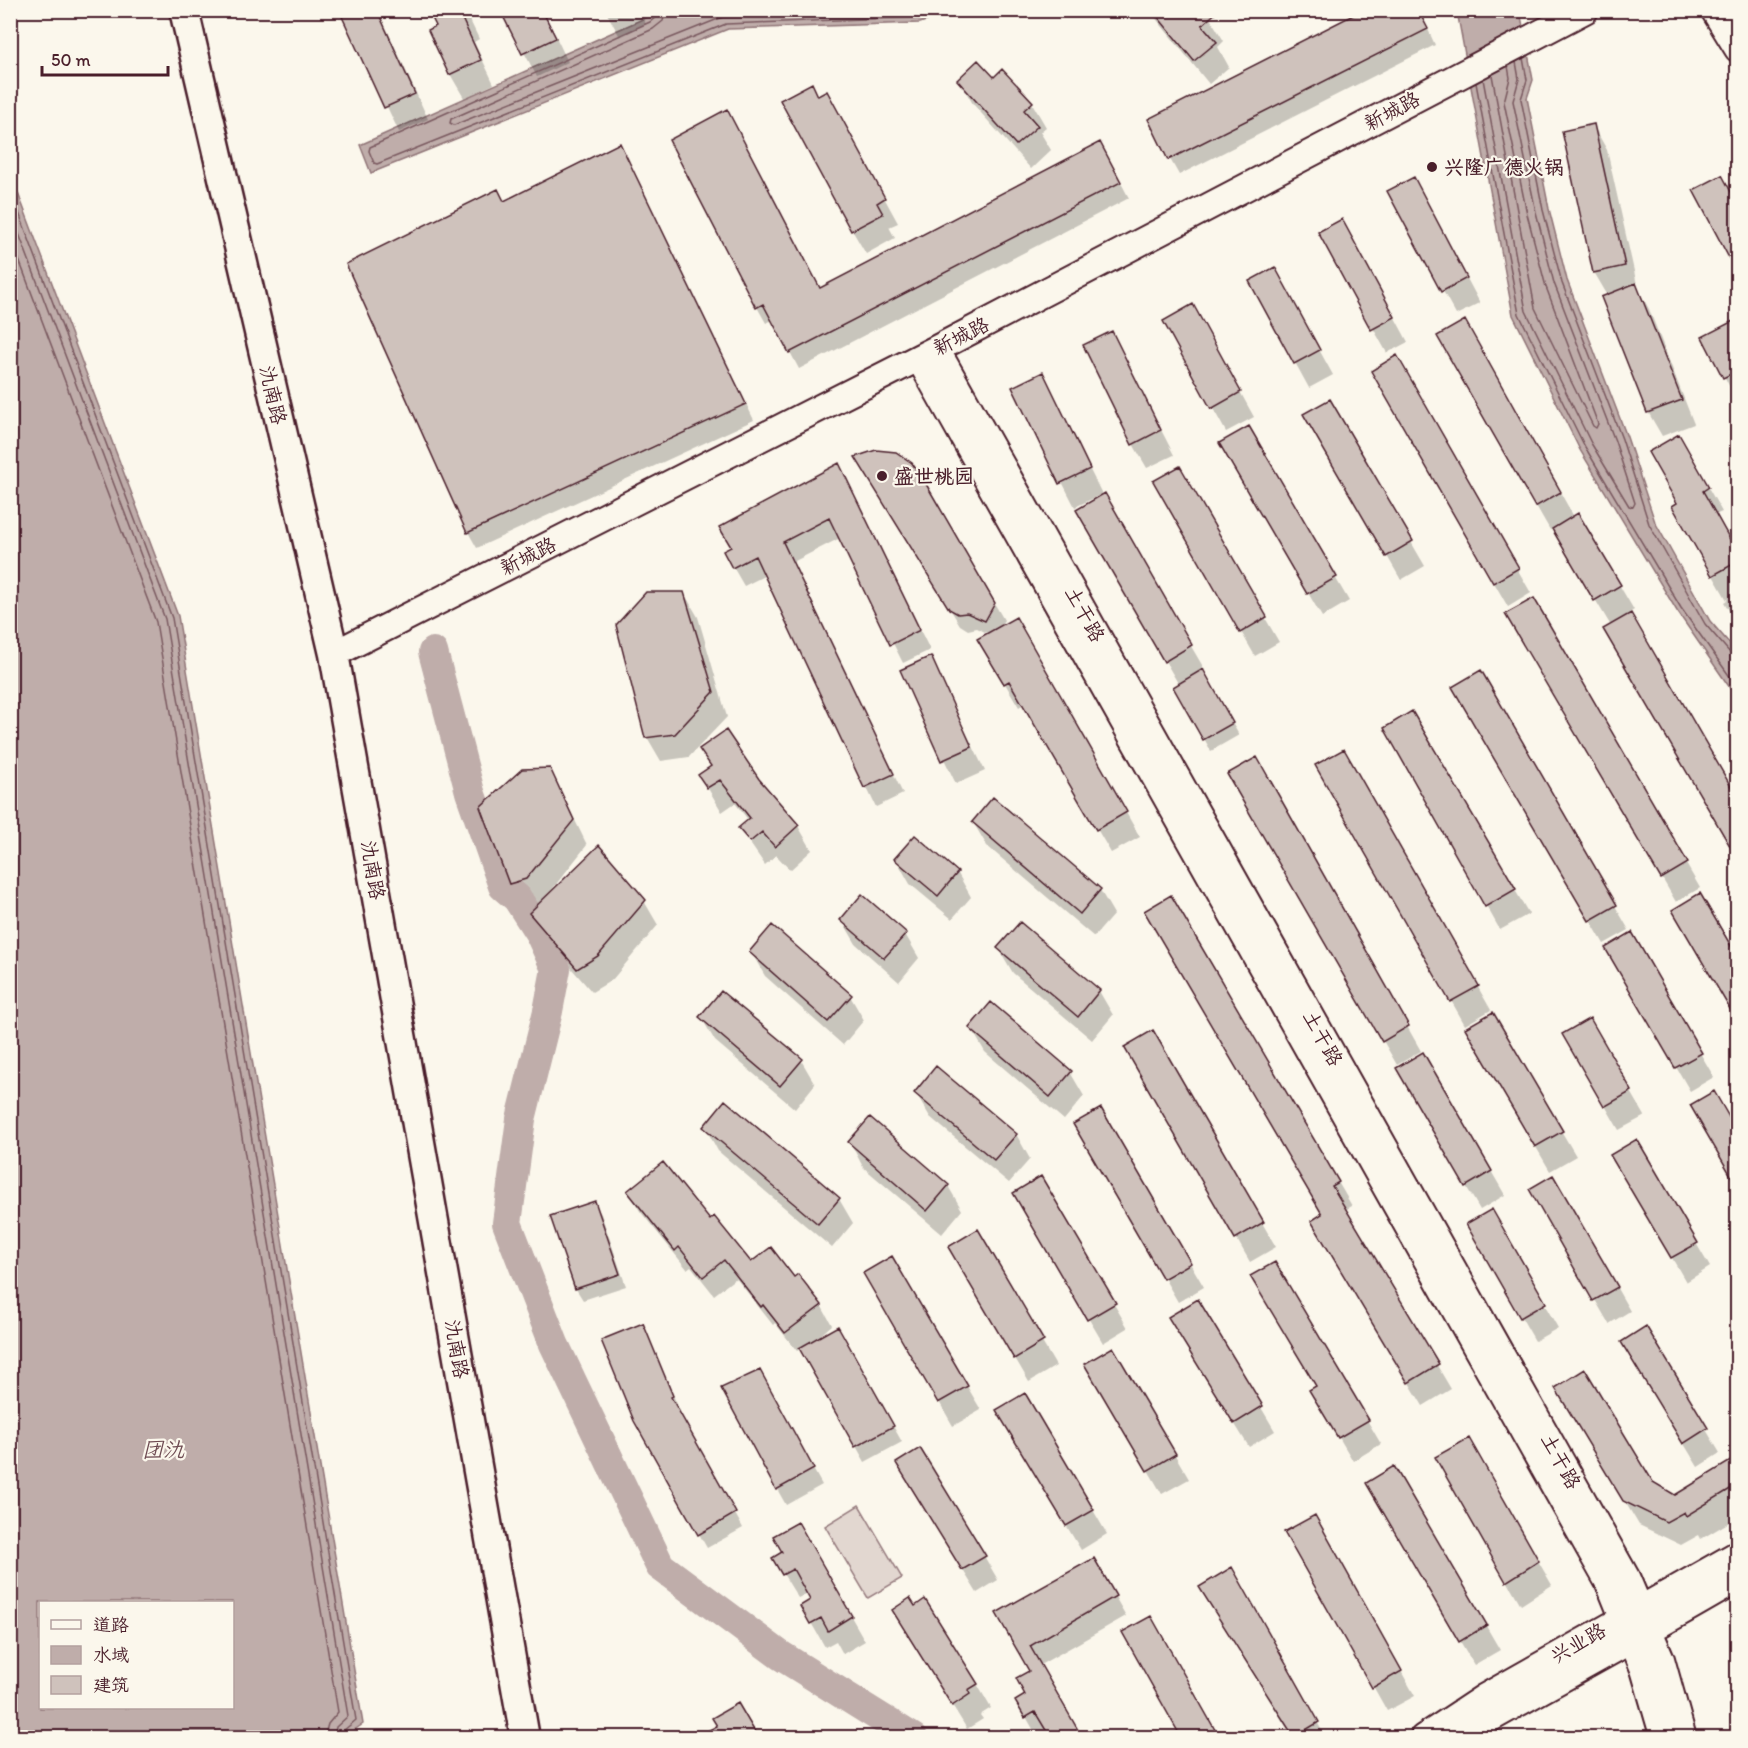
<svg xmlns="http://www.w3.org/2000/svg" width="1748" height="1748" font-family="Itim,'LXGW WenKai TC',sans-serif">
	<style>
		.green { fill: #e2d7d0; stroke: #967b7e; stroke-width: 1.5 }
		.water { fill: #bfadaa; stroke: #907477; stroke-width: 1.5; fill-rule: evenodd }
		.shadow { fill: #0003 }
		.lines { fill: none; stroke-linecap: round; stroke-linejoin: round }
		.shore { stroke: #79585e; stroke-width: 1.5 }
		.river { stroke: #bfadaa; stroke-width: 30 }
		.building { fill: #cfc2bc; stroke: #4a1f2b; stroke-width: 1.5 }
		.tertiary-casing { stroke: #4a1f2b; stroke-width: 30 }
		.secondary-casing { stroke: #4a1f2b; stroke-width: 33 }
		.tertiary { stroke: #fbf7ec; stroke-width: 26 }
		.secondary { stroke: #fbf7ec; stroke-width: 28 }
		.poi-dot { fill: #4a1f2b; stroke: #fbf7ec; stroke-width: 2 }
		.labels { text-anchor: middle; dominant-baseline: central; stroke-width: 4.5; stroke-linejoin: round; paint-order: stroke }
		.street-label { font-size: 20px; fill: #4a1f2b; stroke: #fbf7ec }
		.poi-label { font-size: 20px; font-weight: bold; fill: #4a1f2b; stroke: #fbf7ec; text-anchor: start }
		.water-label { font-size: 21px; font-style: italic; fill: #6d4a51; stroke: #fbf7ec }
	</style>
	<rect width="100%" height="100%" fill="#fbf7ec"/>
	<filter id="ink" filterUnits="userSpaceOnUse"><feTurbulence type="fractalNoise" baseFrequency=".0167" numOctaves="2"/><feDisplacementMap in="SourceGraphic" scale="12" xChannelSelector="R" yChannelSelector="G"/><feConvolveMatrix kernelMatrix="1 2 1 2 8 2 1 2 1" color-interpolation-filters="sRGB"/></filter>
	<g filter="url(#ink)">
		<path class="green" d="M859,1505l43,73 -34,20 -43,-72z"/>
		<path class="water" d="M655,11h301l-36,12 -192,6 -357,144 -11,-28 287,-128z
			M1457,11h63l13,69 -6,18 22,111 18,71 60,157 28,85 55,99 27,31v46l-60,-87 -97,-161 -67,-135z
			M10,172l168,444 185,1108 -19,13h-333zM40,1602h192v106h-192z"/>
		<path class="shadow" d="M341,10h37l50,109 -29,13z
			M430,10h35l14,29 -5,3 20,42 -30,14 -14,-24 -12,-47z
			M502,10h47l2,4 -5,2 22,46 -31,15z
			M605,10h34l7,14 -26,13z
			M1149,10h56l19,31 -6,6 11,20 -20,17z
			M1427,27l8,18 -256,130 -9,-16z
			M994,79l38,24 14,24 -6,5 11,18 -20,19 -58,-65 -14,-24z
			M818,98l22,19 58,106 -9,4 6,11 -29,16 -14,-24z
			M1593,125l14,25 31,139 11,20 45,115 -32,12 -14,-24 -40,-116 -14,-24z
			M671,140l149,149 289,-129 20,38 -330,171 -26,-49 -7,3 -9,-16z
			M628,161l126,259 -277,128 -9,-16 36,-330z
			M1695,191h34l9,15v64z
			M1389,192l38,11 53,100 -24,12z
			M1320,233l36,12 52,97 -21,11z
			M1251,282l37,11 45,82 -24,13z
			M1738,320v69l-6,2 -28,-53z
			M1165,321l41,9 48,87 -28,15z
			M1111,333l63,122 -27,13 -14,-24z
			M1439,337l40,9 95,171 4,-2 56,95 -5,3 109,188v57l-133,-229 6,-3 -58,-97 -3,1z
			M1396,357l135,236 -23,14 -135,-236z
			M1042,374l61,122 102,174 -3,1 37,64 -28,16 -36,-64 4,-2 -101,-175 21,-12 -1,-2 -23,11 -61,-119z
			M1329,401l96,165 -24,14 -96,-165z
			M1738,414v14l-7,-11z
			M1248,428l101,173 -27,16 -101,-174z
			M1679,436l43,76 -7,3 23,40v70l-14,-23 3,-2 -53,-93 5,-3z
			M838,465l92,185 -27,13 -63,-125 -47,24 110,232 -27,13 -110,-232 -22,11 -11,-19z
			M1179,468l100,174 -24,14 -100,-174z
			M866,474l59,10 79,136 -5,8 16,-9 125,218 -29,16 -87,-149 -5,3 -40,-67 10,-6 -12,-6 -9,2 -8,-5z
			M684,593l14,24 29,100 -38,40 -28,4 -14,-24z
			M1534,600l166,288 -24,14 -169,-287z
			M930,658l55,113 -29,13 -54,-113z
			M1480,672l149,258 -25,14 -150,-257z
			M1412,713l117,201 -29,16 -114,-202z
			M701,749l57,31 40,46 14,24 -22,20 -14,-15 -11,10 -25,-36 9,-8 -14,-18 -13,9 -22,-37 11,-8z
			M1343,751l148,259 -26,15 -148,-259z
			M1256,759l165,292 -24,14 -167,-290z
			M550,769l37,76 -45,57 -18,6 -14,-25z
			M973,822l127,68 14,24 -20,23 -107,-91z
			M896,859l61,13 14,25 -19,22 -42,-35z
			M1700,895l38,64v59l-64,-108z
			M1171,897l181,309 -7,4 106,179 -28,17 -96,-160 -3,-31z
			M644,901l14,24 -46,55 -20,12 -47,-54 -14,-24z
			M842,920l63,14 14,24 -20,24 -43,-38z
			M1020,924l79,67 14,24 -21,25 -79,-67 -14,-24z
			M1631,934l83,143 -24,14 -83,-143z
			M751,952l99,44 14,24 -21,25 -78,-69z
			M1492,1014l84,142 -26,15 -83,-142z
			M701,1017l100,43 14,24 -20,25 -80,-68z
			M1590,1020l55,96 -26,14 -55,-96z
			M971,1028l99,44 14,24 -20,24 -79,-68z
			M1152,1032l124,215 -26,15 -124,-215z
			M1423,1054l82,141 -25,15 -82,-141z
			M916,1093l100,41 14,25 -21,24 -79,-66z
			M1714,1093l24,41v49l-45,-77z
			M725,1102l114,97 14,24 -21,25 -114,-97 -13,-24z
			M1101,1110l103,177 -26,15 -103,-177z
			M870,1119l78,67 14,24 -20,24 -79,-67 -13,-25z
			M1636,1141l74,126 -24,15 -74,-127z
			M1553,1177l77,134 -21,13 -78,-135z
			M1040,1178l88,150 -25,15 -88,-149z
			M629,1192l80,30 42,42 43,15 27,26 11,20 -22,19 28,-16 64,114 -37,20 -64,-114 -4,3 -22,-28 -2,2 -37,-47 -22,17 -23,-29 -4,3 -47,-58z
			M594,1203l7,11 25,72 -43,14 -7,-11 -24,-72z
			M1491,1211l67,117 -23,13 -67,-116z
			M977,1231l79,135 -27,16 -79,-135z
			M892,1258l89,152 -28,16 -88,-153z
			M1198,1301l77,130 -26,16 -65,-105z
			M642,1325l38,86 -2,1 65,116 -36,20 -72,-127z
			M1645,1328l75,125 -22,14 -61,-101z
			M1113,1349l76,130 -27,15 -76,-130z
			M768,1388l54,97 -36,20 -9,-16z
			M1311,1390l56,30 14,24 -28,17z
			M1571,1412l81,71 23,14 63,-38v58l-37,22 -2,-4 -18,10 -42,-20z
			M1012,1435l81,75 14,24 -26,16z
			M1468,1440l84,145 -31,20 -84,-147z
			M1394,1468l106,182 -26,15 -106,-182z
			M912,1487l72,69 14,24 -21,13z
			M798,1524l67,117 -22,13 -7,-13 -11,6 -23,-40 10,-6 -4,-8 -10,5 -24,-39 11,-6z
			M1287,1533l41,8 87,155 -28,15z
			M1094,1560l32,56 -86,49 41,73h-30l-4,-8 -10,6 -20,-35 10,-6 4,-24 -33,-57z
			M1245,1593l81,145h-33l-78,-126z
			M908,1634l69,50 14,24 -11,7 3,4 -16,10z
			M737,1705l19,33h-57l19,-12z"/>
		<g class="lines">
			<path class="shore" d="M658,10l-1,6 -7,6 -280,125 -1,4 5,12 3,1 349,-140 192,-7 20,-7
				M666,10l-3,11 -10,8 -202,90 -1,4 4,2 269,-108 168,-7
				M1523,58l4,22 -6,19 22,111 19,73 60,156 27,85 56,100 26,30 7,2
				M1492,75l43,233 58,118 3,2 2,-4 -52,-137 -19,-73 -23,-112 6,-24 -2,-12
				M1483,79l43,232 65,132 38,63 4,1 2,-4 -20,-62 -61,-158 -18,-71 -23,-111 6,-22 -3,-17
				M1476,83l43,231 66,133 96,161 57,80
				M10,189l162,429 184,1102 -13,11 -2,7
				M10,210l155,409 183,1097 -12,11 -2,11
				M10,236l146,386 182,1090 -10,12 -4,14"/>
			<path class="river" d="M433,652l37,140 33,94 14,12 23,36 16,35 -8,42 -27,108 -14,104 47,121 106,222 120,89 133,83"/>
		</g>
		<path class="building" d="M339,10h38l38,84 -31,14z
			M428,10h30l23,50 -32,15 -21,-45 8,-4z
			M500,10h42l14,28 -34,16z
			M1152,10h67l-17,15 15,17 -23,19z
			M1363,10h55l10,19 -260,131 -20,-41z
			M978,60l16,17 8,-8 31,33 -9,8 14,16 -22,19 -59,-65z
			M812,83l6,13 9,-5 58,107 -8,5 6,11 -32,17 -71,-131z
			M727,109l93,179 280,-146 21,40 -332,171 -26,-49 -7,4 -87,-168z
			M1594,124l31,142 -32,7 -31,-142z
			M620,143l126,261 -279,129 -121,-269 152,-75 6,12z
			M1722,175l15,28v70l-44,-83z
			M1414,177l53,101 -26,14 -54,-101z
			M1342,219l53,98 -24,13 -53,-98z
			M1275,267l45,83 -26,14 -45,-83z
			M1636,283l46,117 -35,13 -46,-116z
			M1193,304l48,88 -30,17 -48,-88z
			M1737,319v52l-14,7 -21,-41z
			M1465,320l96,172 -26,15 -98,-171z
			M1112,331l49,99 -29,15 -49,-100z
			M1397,355l122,213 -26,15 -122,-212z
			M1043,372l47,97 -31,15 -47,-97z
			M1330,399l83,142 -27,16 -83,-143z
			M1249,426l88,151 -30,17 -88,-151z
			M1679,434l30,53 -6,4 34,61v10l-25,14 -40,-70 5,-3 -29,-51z
			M876,450l20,2 16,11 14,21 69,119 -10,18 -18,-8 -9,1 -9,-5 -94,-152z
			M839,463l81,167 -30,15 -61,-127 -46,24 111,232 -30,14 -109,-232 -23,12 -9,-17 8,-4 -12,-20z
			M1180,466l87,151 -27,16 -87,-152z
			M1105,493l87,152 -28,17 -88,-152z
			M1578,513l43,72 -27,16 -42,-72z
			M646,592h38l30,100 -39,42 -30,4 -29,-113z
			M1534,598l154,265 -27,16 -156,-265z
			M1631,613l106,184v61l-134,-229z
			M1016,617l111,195 -31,18 -87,-149 -5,3 -27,-45z
			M931,656l41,91 -31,14 -41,-91z
			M1203,669l30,54 -30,17 -30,-53z
			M1481,670l136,235 -28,16 -137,-234z
			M1412,711l104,178 -31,18 -101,-179z
			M726,730l33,49 40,46 -24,22 -13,-15 -12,10 -12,-14 12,-10 -30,-38 -13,8 -9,-13 13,-9 -12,-17z
			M1344,749l135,237 -29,16 -135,-237z
			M1257,757l152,269 -27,16 -155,-268z
			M550,768l24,52 -48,59 -17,5 -29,-77 42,-38z
			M993,797l108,92 -21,25 -108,-92z
			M915,835l43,37 -20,24 -44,-37z
			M599,845l47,55 -48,56 -21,13 -48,-56z
			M1700,893l37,63v65l-65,-111z
			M862,894l45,39 -23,25 -44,-38z
			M1171,895l168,287 -7,4 107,178 -31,19 -97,-162 11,-7 -178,-303z
			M1020,922l80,68 -22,27 -81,-69z
			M772,925l80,70 -24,27 -79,-70z
			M1632,932l70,121 -27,15 -70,-120z
			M721,991l82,68 -23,27 -81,-69z
			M991,1002l81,69 -22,26 -81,-69z
			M1493,1012l70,119 -28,16 -70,-119z
			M1590,1018l42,73 -28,16 -42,-73z
			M1153,1030l111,192 -29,17 -111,-192z
			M1423,1052l69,119 -27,16 -69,-119z
			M936,1066l81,68 -23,26 -80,-67z
			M1714,1091l23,40v55l-47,-81z
			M725,1100l115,98 -22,26 -115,-97z
			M1101,1108l90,155 -28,16 -90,-155z
			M870,1117l79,68 -22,26 -79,-69z
			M1637,1139l61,104 -27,15 -61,-103z
			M663,1162l47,58 4,-4 37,46 20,-15 23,30 4,-3 24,31 -37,28 -22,-28 -2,2 -37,-47 -21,17 -24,-30 -4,4 -48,-60z
			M1553,1175l65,112 -25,14 -64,-112z
			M1041,1176l75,127 -29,17 -74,-127z
			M595,1201l25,73 -45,15 -25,-73z
			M1492,1209l54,94 -26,15 -54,-94z
			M978,1229l66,112 -30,18 -66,-112z
			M892,1256l76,130 -30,17 -75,-130z
			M1275,1262l94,158 -31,18 -29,-48 7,-4 -66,-110z
			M1198,1299l65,107 -29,18 -66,-107z
			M643,1323l30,73 -2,1 65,116 -38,22 -64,-114 -33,-81z
			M838,1326l56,100 -39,21 -56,-99z
			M1646,1326l62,102 -25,16 -62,-102z
			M1113,1347l63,107 -29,17 -63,-107z
			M1585,1369l68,113 22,13 62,-38v28l-51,31 -2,-4 -18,10 -43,-21 -68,-113z
			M760,1370l54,99 -38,21 -55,-102z
			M1025,1393l69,117 -28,16 -70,-116z
			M1469,1438l70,123 -33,21 -71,-125z
			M920,1448l66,108 -24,14 -66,-107z
			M1394,1466l93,159 -28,17 -93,-159z
			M1315,1515l87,156 -30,17 -88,-156z
			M798,1522l54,94 -24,15 -7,-13 -11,6 -10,-18 10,-6 -17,-31 -11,6 -10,-17 10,-6 -9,-16z
			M1094,1558l22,38 -86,50 52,91h-32l-15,-25 -10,6 -10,-17 10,-6 -9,-17 13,-7 -33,-58z
			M1232,1567l87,155 -25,15 -95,-150z
			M910,1598l5,8 10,-7 53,85 -10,6 2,4 -18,12 -60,-96z
			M1151,1616l68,121h-38l-59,-105z
			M738,1703l20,34h-62l21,-11 -5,-8z"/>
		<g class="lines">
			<defs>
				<path id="tertiary" d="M1714,10l24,39
					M936,349l690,1228 35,82 22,79
					M919,358l691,1227 34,84 20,69
					M334,654l602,-305 649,-339
					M1423,1738l62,-41 253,-143
					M1456,1738c94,-54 189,-104 282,-159"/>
				<path id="secondary" d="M184,10l150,644 191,1084"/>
			</defs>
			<use href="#tertiary" class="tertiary-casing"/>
			<use href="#secondary" class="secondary-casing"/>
			<use href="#tertiary" class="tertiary"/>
			<use href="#secondary" class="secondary"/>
		</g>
	</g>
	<g class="poi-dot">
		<circle cx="1432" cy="167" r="6"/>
		<circle cx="882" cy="476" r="6"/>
	</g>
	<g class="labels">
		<g class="street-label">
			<text transform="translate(1392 111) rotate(-28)">新城路</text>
			<text transform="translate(961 336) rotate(-27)">新城路</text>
			<text transform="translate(273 395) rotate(77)">氿南路</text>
			<text transform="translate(528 556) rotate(-27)">新城路</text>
			<text transform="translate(1085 614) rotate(61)">土干路</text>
			<text transform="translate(373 870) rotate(80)">氿南路</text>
			<text transform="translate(1323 1038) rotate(61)">土干路</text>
			<text transform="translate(457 1349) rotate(80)">氿南路</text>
			<text transform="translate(1561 1461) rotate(61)">土干路</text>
			<text transform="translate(1578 1643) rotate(-30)">兴业路</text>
		</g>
		<g class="poi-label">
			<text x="1444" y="167">兴隆广德火锅</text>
			<text x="894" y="476">盛世桃园</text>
		</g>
		<g class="water-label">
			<text x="163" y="1449">团氿</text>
		</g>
	</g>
	<rect width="1748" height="1748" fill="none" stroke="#fbf7ec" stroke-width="36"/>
	<rect x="18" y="18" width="1712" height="1712" fill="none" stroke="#4a1f2b" stroke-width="2" filter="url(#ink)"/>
	<rect x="39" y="1601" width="195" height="108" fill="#fbf7ec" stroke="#b4a19f" stroke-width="1.5"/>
	<rect x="51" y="1620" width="30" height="9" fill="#fbf7ec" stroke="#b4a19f" stroke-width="1.5"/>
	<text x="93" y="1631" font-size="18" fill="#4a1f2b">道路</text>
	<rect x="51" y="1646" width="30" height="18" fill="#bfadaa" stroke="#b4a19f" stroke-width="1.5"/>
	<text x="93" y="1661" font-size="18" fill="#4a1f2b">水域</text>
	<rect x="51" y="1676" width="30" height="18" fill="#cfc2bc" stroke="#b4a19f" stroke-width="1.5"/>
	<text x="93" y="1691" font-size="18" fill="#4a1f2b">建筑</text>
	<path d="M42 66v9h126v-9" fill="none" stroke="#4a1f2b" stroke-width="3"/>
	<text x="51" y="66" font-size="18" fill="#4a1f2b" stroke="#fbf7ec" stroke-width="4.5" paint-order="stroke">50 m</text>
</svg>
